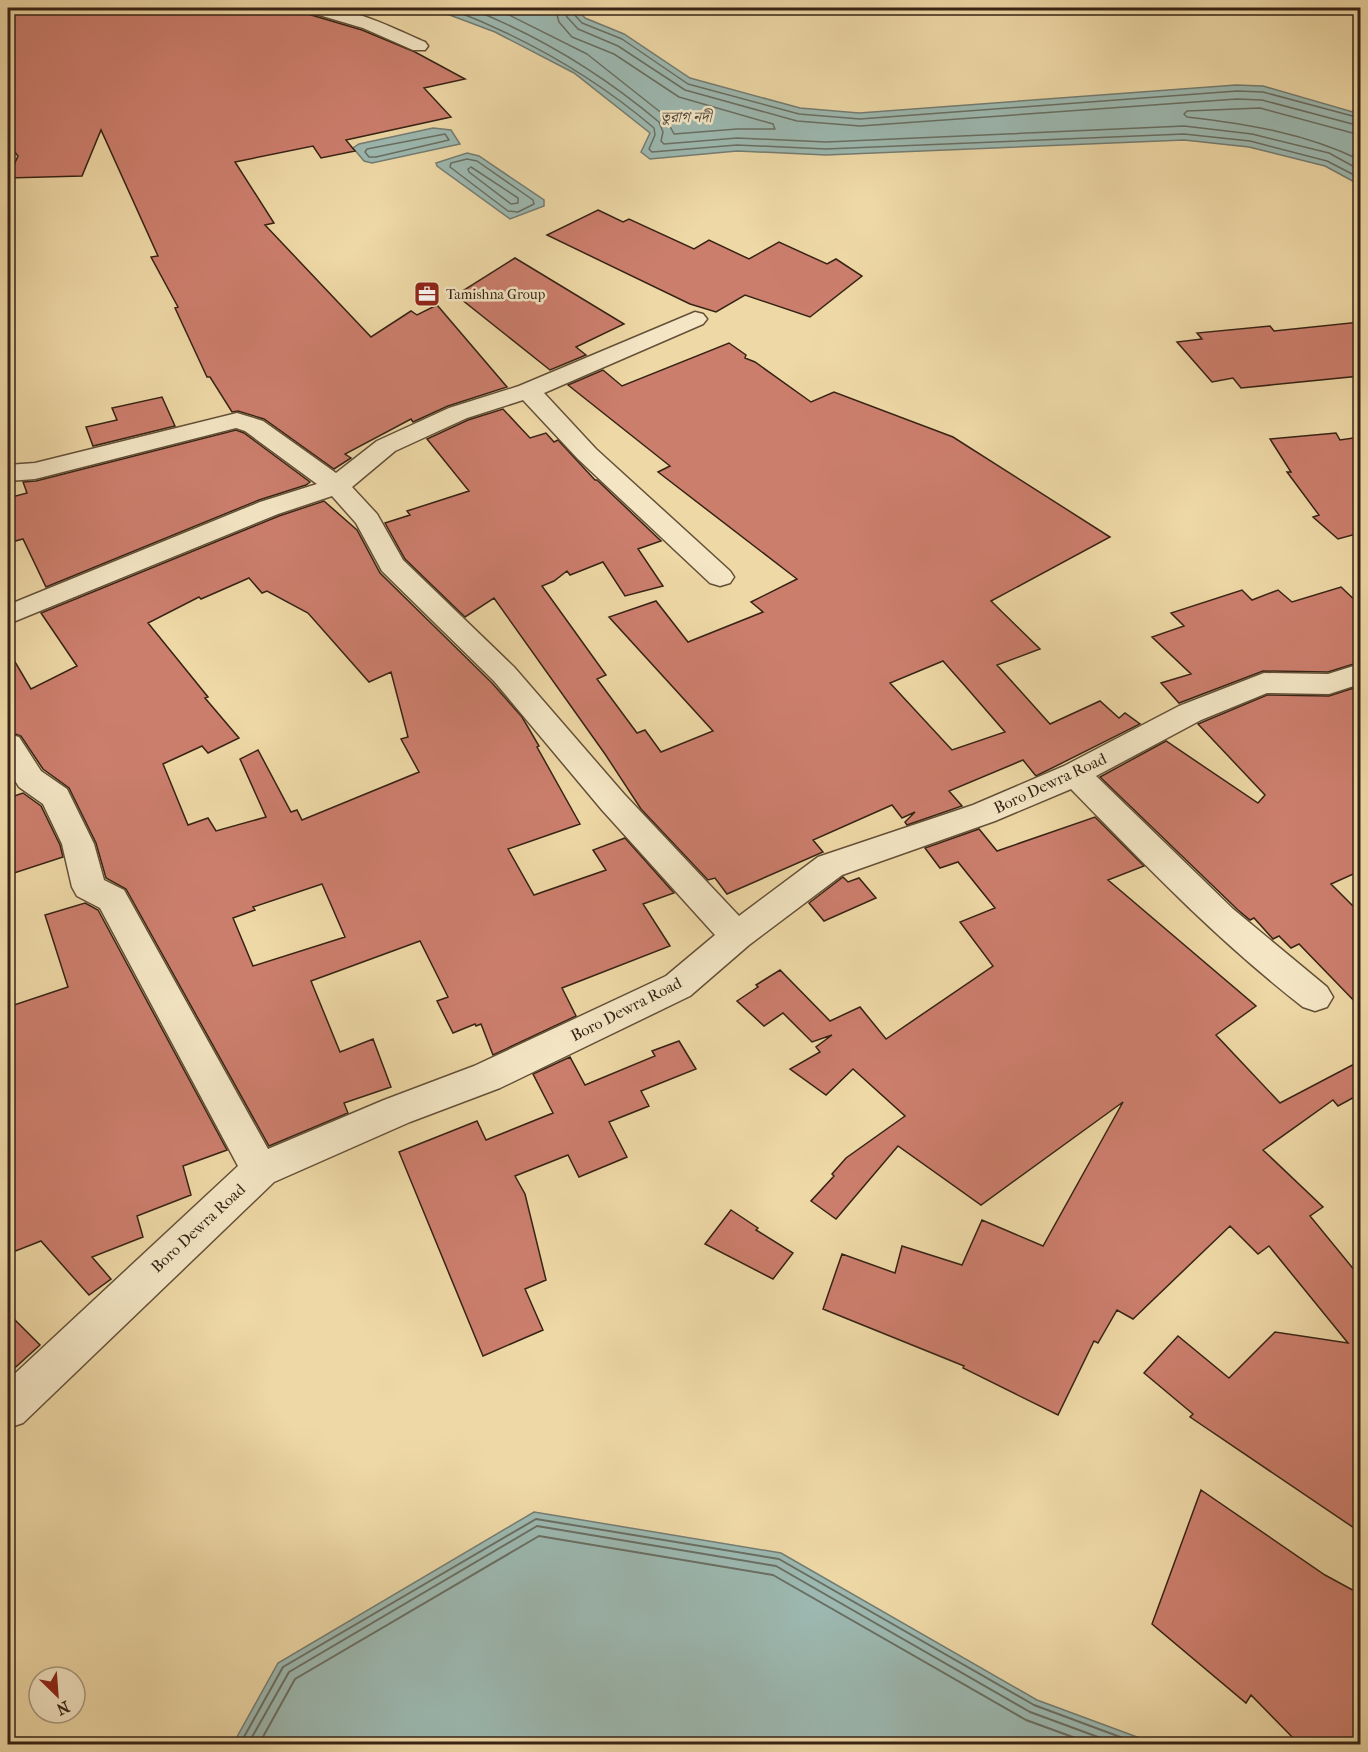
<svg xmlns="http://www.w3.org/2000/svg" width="1368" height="1752" font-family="'IM FELL French Canon','Noto Serif Bengali',serif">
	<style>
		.water { fill: #9cb8b0; stroke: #737c72; stroke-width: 1.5 }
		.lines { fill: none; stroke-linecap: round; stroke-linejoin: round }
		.shore-far1 { stroke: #696e62; stroke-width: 1.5 }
		.shore { stroke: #696e62; stroke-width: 2 }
		.building { fill: #cc7e6d; stroke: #362314; stroke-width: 1.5; fill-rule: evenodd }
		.minor-casing { stroke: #645038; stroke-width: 3 }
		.minor { fill: #f4e6c5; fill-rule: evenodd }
		.labels { text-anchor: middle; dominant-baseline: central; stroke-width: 5; stroke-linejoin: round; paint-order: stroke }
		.far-poi-label { font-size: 14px; fill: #362314; stroke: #f4e6c5; text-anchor: start }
		.far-water-label { font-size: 15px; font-style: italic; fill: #50483b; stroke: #f4e6c5 }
		.street-label { font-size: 16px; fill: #362314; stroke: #f4e6c5 }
	</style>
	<rect width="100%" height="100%" fill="#eed8a6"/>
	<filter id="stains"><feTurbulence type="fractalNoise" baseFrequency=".00333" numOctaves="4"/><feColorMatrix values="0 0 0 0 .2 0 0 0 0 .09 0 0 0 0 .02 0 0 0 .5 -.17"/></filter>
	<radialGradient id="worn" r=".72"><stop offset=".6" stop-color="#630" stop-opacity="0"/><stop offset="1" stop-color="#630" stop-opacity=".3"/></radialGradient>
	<path class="water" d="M431,8h145l9,10 39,16 66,44 110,30 59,5 377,-28 27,1 97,28v71l-35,-19 -76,-19 -65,-7 -358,15 -89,-4 -87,8 -9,-7 9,-19 -76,-60 -79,-41z
		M433,128l18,2 9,14 -88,19 -8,-2 -11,-13 6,-4z
		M467,153l12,3 65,44v6l-34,13 -73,-53 -1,-3z
		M534,1512l247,41 256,147 119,44h-923l45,-81z"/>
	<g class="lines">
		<path class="shore-far1" d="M448,8c76,29 144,67 206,120l1,7 -6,14 3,3 85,-7 89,4 358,-15 66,7 77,20 33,17
			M469,8c71,28 132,65 190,114l4,10 -2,9 3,3 73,-6 89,4 358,-16 68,8 77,19 31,17
			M495,8l92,46 77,61 10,19 63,-5h38l-2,-5 -94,-27 -65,-43 -42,-17 -13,-15 -4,-14
			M564,8l3,9 11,12 40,17 67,44 112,31 63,5 377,-27 25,1 98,26
			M572,8l1,5 9,10 40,16 66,45 111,30 61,5 377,-28 26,1 97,26
			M445,134l4,6 -73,17h-7l-4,-5 2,-3z
			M1360,135l-100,-27 -73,3 -3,3 3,3c60,7 118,16 173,43
			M467,159l10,2 56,39 1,4 -16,8 -10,-1 -58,-44 1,-4z
			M471,167l47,31v5l-7,1 -42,-32 -1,-3z"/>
		<path class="shore" d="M240,1744l43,-77 253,-148 243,40 255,146 105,39
			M248,1744l41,-72 248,-146 239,40 254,146 87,32
			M259,1744l36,-65 244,-143 234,39 253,145 66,24"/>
	</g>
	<path class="building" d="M22,8h276l6,1 4,5 54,16 53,22 50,27 -41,9 27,29 -105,23 9,11 -34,7 -8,-12 -78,16 39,61 -9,2 106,112 40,-26 6,4 20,-10 70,82 -59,19 -35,16 -2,-3 -66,35 6,4 -17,11 -70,-50 -26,-8 -6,1 -22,-35h-3l-32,-69 3,-1 -27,-50 7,-1 -57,-126 -19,46 -74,2 10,-22 -10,-13v-131z
		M598,210l25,12 6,-3 65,30 15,-9 40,19 30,-17 48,22 9,-5 26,17 -52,41 -65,-22 -29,17 -26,-8 -143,-69z
		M515,258l109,66 -48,23 10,8 -36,15 -94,-75z
		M1360,322v54l-119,12 -8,-10 -21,4 -35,-40 25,-3 -5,-6 73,-7 4,5z
		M729,343l17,12 -1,3 10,4 56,40 23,-10 119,45 157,100 -119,64 49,48 -43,16 53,59 50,-23 19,17 6,-5 15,11 -104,52 -13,-16 -74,31 13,15 -55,19 -2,-3 10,-10 -13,6 -10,-13 -79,35 10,12 -96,42 -12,-16 -7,2 -67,-71 -36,-55 -111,-156 -29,19 -60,-58 -20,-36 25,-8 -3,-4 62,-20 -42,-52 41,-19 35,-11 27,29 16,-5 8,9 4,-2 37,40h2l64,61 -23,8 25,37 -38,10 -22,-34 -33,13 -3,-4 -13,10 -12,5 64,89 -9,4 40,54 8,-3 16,22 52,-21 -104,-114 47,-16 32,41 75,-30 -12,-10 46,-23 -139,-107 12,-6 -102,-81 35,-15 19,16zM943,661l23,26 39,45 -53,18 -62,-67z
		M162,397l13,29 -82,20 -7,-19 31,-7 -5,-12z
		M236,430l8,3 66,49 -4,3 -47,15 -213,87 -23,-48 -15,4v-45l19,-5 -4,-11 13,-1z
		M1336,433l4,7 20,-3v96l-22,6 -25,-22 6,-2 -32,-43h4l-21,-33z
		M324,501l33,29 23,43 112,110 30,34 17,29 -2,1 43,77 -72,25 26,46 72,-25 -13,-20 32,-12 49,55 -31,11 27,42 -108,42 14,28 -83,39 -12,-31 -5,2 -1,-2 -22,9 -16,-32 11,-4 -28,-56 -109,40 29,71 33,-13 18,48 -47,16 4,10 -79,33 -143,-257 -20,-11 -10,-35 -27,-55 -26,-19 -22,-33 -11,-4 -2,-4v-78l23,39 46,-23 -36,-53 238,-97zM249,578l13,15 5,-2 41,22 61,69 22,-10 17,65 -7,2 18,33 -117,48 -5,-10 -6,2 -33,-62 -18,9 26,58 -50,14 -8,-13 -20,7 -25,-61 39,-18 6,7 31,-15 -34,-40 3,-1 -60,-74 51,-26 2,2zM322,884l23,53 -92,29 -20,-48 22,-8 -2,-3z
		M1341,587l19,18v57l-32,10 -65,-1 -84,32 -18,-20 30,-9 -39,-37 32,-11 -13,-13 71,-23 10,10 26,-10 14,12z
		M1360,686v185l-29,13 29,29v94l-61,-63 -8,4 -12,-12 -6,3 -19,-21 -4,2 -12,-10 -138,-133 66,-36 92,62 7,-8 -67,-71 69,-29 62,1z
		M23,793l18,13 19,39 3,12 -55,18v-77z
		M1095,817l49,49 -36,14 148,126 -40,29 64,68 80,-42v33l-22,12 -5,-6 -70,50 60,57 -13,9 50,61v255l-170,-115 3,-3 -49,-41 34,-37 51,42 46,-46 73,11 -79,-97 -11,8 -28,-28 -97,93 -16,-9 -19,33 -4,-2 -36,74 -95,-47 1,-2 -141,-57 19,-55 53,19 7,-27 60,19 20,-45 61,26 80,-144 -142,103 -83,-59 -62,73 -25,-18 23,-25 -2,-2 14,-16 59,-42 -52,-47 -27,26 -36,-26 30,-17 -4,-5 16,-12 -20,7 -29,-29 -19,13 -27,-25 21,-14 -2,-2 24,-15 50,51 30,-14 26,32 107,-73 -33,-44 35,-14 -37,-46 -18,6 -15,-20 54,-19 18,22z
		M843,877l5,5 11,-4 17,20 -52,23 -15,-18z
		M85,903l13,7 129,240 -44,16 8,29 -54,21 6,21 -51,20 19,22 -22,16 -48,-54 -33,13v-247l60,-20 -23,-72z
		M679,1041l17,28 -55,22 8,15 -40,16 18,35 -48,20 -11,-22 -53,21 10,18 21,86 -21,9 18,41 -60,26 -84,-204 78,-31 9,19 67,-27 -20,-39 37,-17 15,28 70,-29 -3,-5z
		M731,1210l27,18 -2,2 37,23 -20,26 -68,-35z
		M8,1313l32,32 -32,29z
		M1201,1490l124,85 35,19v150h-61l-48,-49 -5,8 -94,-79z"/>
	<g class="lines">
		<defs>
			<path id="minor" d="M306,8c41,-4 82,18 119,34l3,4 -3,4h-12l-50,-22 -54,-16z
				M695,312l8,2 4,5 -4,5 -159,69 52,56 134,122 4,6 -4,6 -10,3 -10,-3 -132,-124 -55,-59 -56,18 -72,33 -43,36 25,27 26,46 111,107 110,127 115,122 79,-59 155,-52 91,-39 115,-60 85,-33 64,1 32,-10v20l-31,10 -62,-1 -66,27 -105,56 137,133 94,78 6,10 -6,10 -12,4 -12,-4c-85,-66 -158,-142 -232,-218l-76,32 -153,54 -93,70 -59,51 -190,92 -90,34 -136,60 -251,241 -15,5v-48l230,-214 -138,-258 -23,-12 -5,-9 -10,-43 -19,-40 -24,-17 -11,-18v-35l11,3 22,34 26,18 27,55 10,36 20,10 144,259 116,-49 90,-34 192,-90 49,-41 -113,-125 -108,-129 -112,-110 -26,-48 -24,-27 -54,18 -270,110v-19l252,-103 57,-18 -72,-53 -9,-3 -201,51 -27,2v-16l27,-2 202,-50 26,8 73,52 41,-32 72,-33 70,-22z"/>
		</defs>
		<use href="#minor" class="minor-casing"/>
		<use href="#minor" class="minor"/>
	</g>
	<defs>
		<symbol id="office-square" viewBox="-11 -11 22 22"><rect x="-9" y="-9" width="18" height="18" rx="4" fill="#8f2418" stroke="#f4e6c5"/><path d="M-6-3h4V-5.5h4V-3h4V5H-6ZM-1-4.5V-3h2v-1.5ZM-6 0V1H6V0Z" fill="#fff"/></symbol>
	</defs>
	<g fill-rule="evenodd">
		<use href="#office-square" x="412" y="279" width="30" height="30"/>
	</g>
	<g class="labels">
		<g class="far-poi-label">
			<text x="446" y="294">Tamishna Group</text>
		</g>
		<g class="far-water-label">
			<text x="686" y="117">তুরাগ নদী</text>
		</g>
		<g class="street-label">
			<text transform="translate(1050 783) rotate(-25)">Boro Dewra Road</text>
			<text transform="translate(626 1009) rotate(-27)">Boro Dewra Road</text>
			<text transform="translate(198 1228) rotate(-43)">Boro Dewra Road</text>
		</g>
	</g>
	<rect width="1368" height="1752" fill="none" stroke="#eed8a6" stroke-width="30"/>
	<rect x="9" y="9" width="1350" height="1734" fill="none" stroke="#362314" stroke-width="3"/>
	<rect x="15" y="15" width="1338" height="1722" fill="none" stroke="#362314" stroke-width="1.5"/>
	<g transform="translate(57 1695) rotate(155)"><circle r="28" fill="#f4e6c5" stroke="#a8987e" stroke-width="1.5"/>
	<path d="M0-4.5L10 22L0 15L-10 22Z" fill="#8f2418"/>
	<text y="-9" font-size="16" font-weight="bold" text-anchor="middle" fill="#362314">N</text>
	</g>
	<rect width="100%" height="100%" filter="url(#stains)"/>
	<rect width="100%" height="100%" fill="url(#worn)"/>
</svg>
